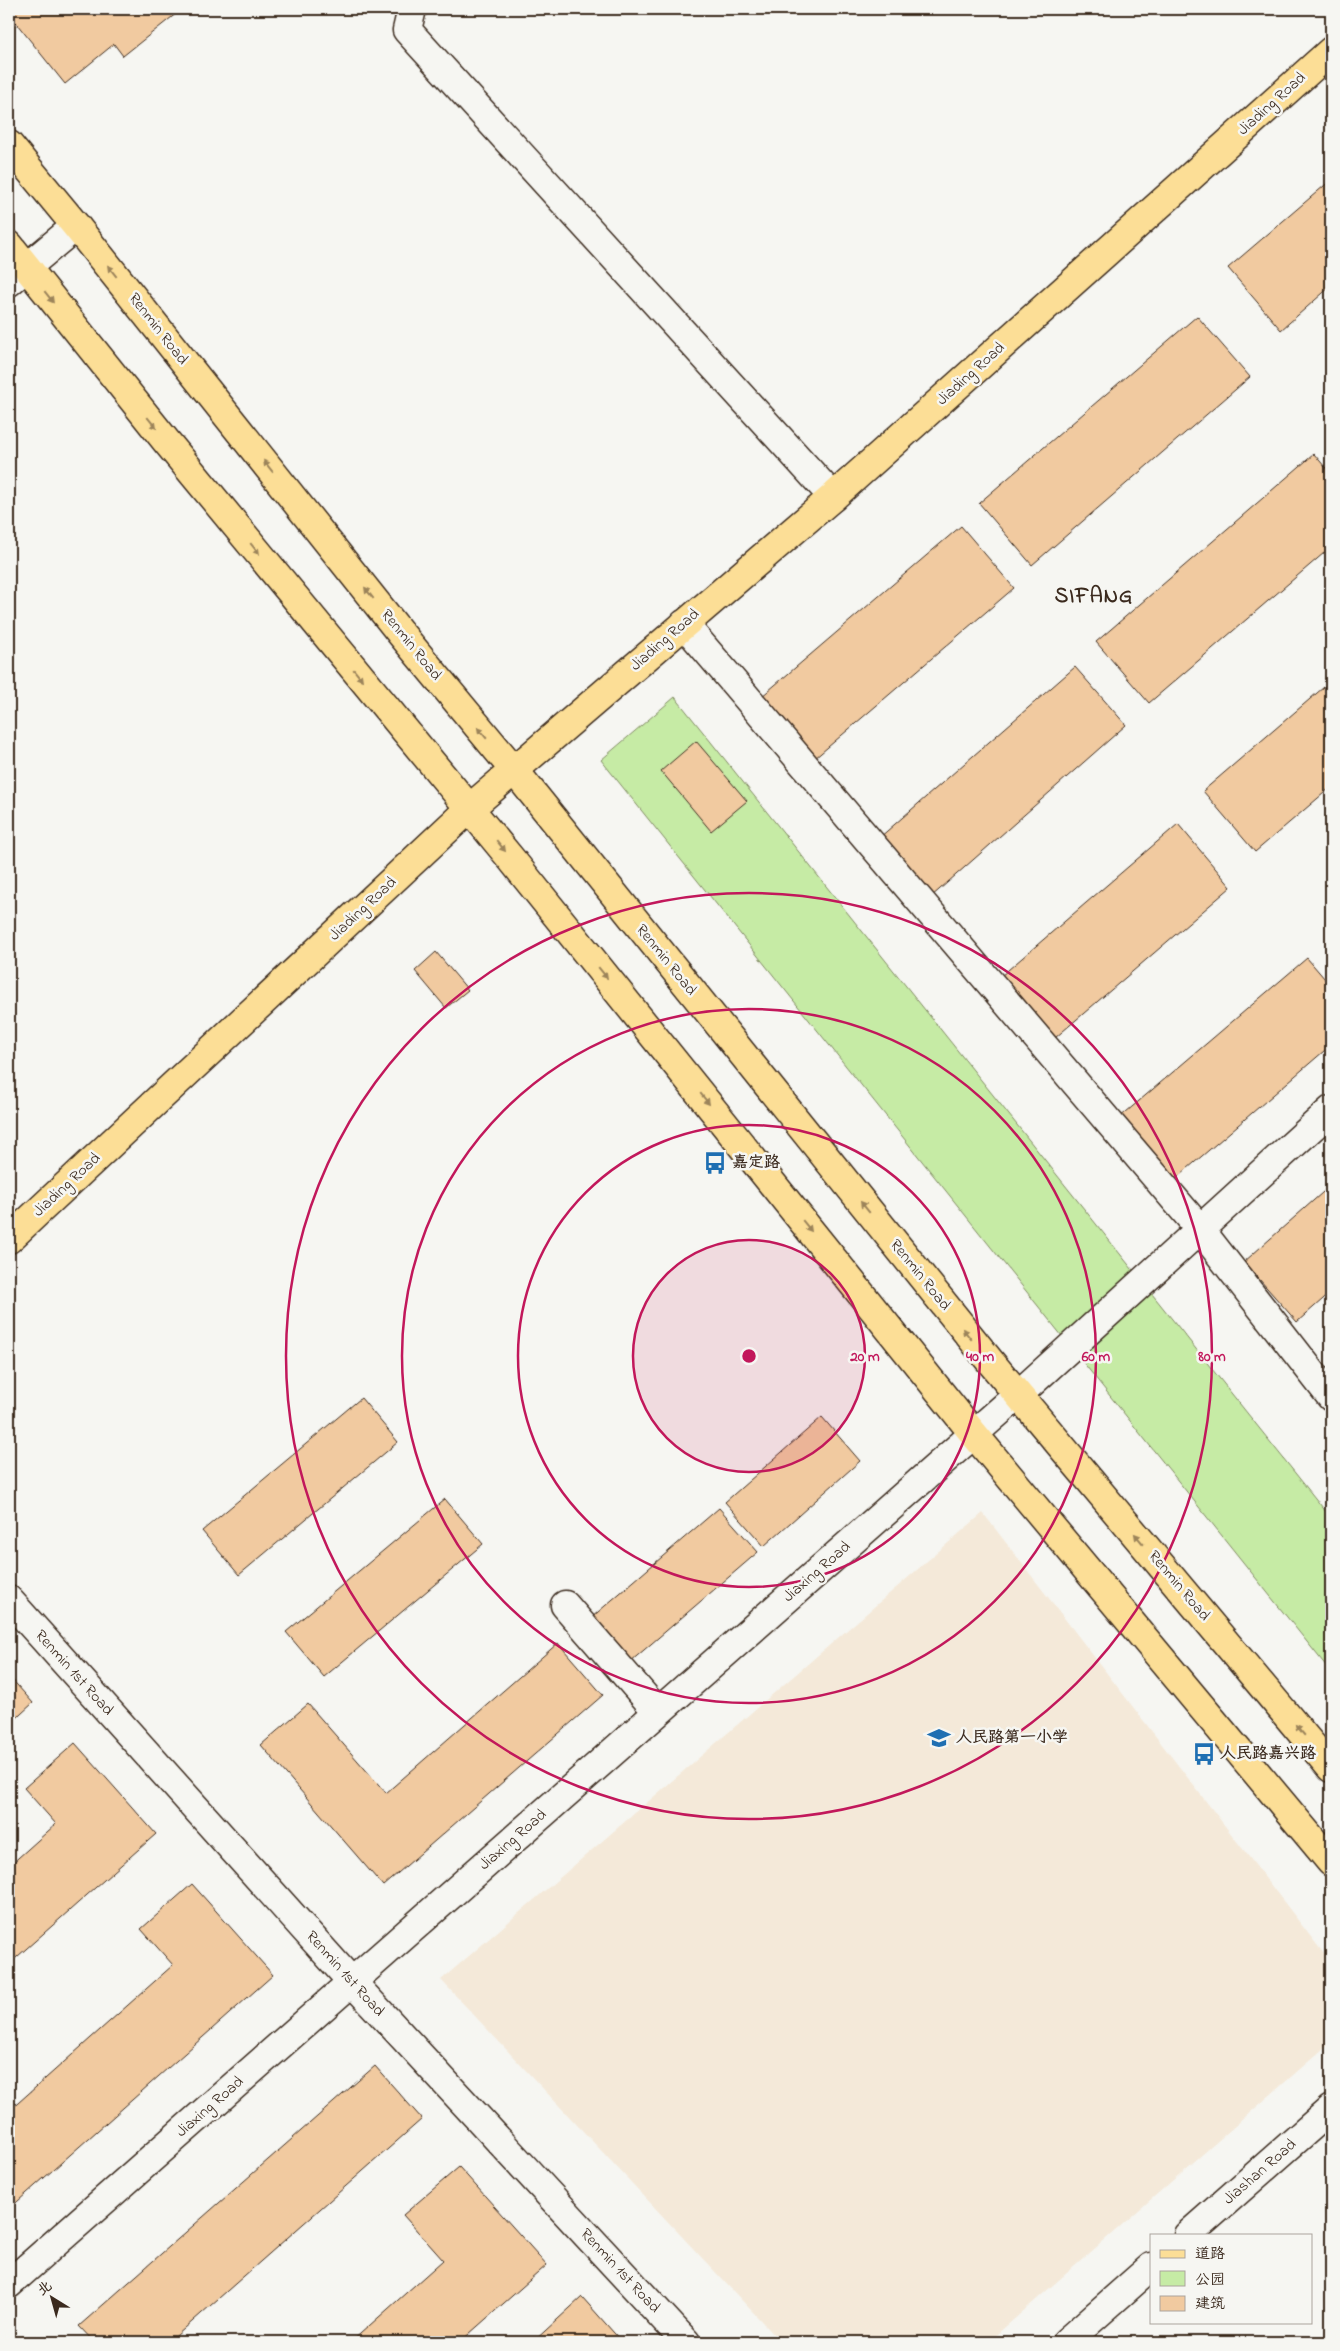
<svg xmlns="http://www.w3.org/2000/svg" width="1340" height="2351" font-family="'Indie Flower','LXGW WenKai TC',sans-serif">
	<style>
		.built { fill: #f4e9d9 }
		.green { fill: #c6eba5; stroke: #808a62 }
		.building { fill: #f1caa0; stroke: #3b2a1e }
		.lines { fill: none; stroke-linecap: round; stroke-linejoin: round }
		.minor-casing { stroke: #3b2a1e; stroke-width: 31 }
		.major-casing { stroke: #3b2a1e; stroke-width: 31 }
		.minor { stroke: #f6f6f2; stroke-width: 28 }
		.major { stroke: #fcde96; stroke-width: 28 }
		.oneway { fill: #9c845a }
		.ring { fill: none; stroke: #c2185b; stroke-width: 2.5 }
		.labels { text-anchor: middle; dominant-baseline: central; stroke-width: 5; stroke-linejoin: round; paint-order: stroke }
		.street-label { font-size: 16px; fill: #3b2a1e; stroke: #f6f6f2 }
		.poi-label { font-size: 16px; font-weight: bold; fill: #3b2a1e; stroke: #f6f6f2; text-anchor: start }
		.district-label { font-size: 21px; font-weight: bold; letter-spacing: 1px; fill: #3b2a1e; stroke: #f6f6f2 }
		.centre { fill: #c2185b; stroke: #f6f6f2; stroke-width: 2.5 }
		.ring-label { font-size: 15px; text-anchor: middle; font-weight: bold; fill: #c2185b; stroke: #f6f6f2; stroke-width: 5; stroke-linejoin: round; paint-order: stroke }
	</style>
	<rect width="100%" height="100%" fill="#f6f6f2"/>
	<filter id="ink" filterUnits="userSpaceOnUse"><feTurbulence type="fractalNoise" baseFrequency=".02" numOctaves="2"/><feDisplacementMap in="SourceGraphic" scale="10" xChannelSelector="R" yChannelSelector="G"/><feConvolveMatrix kernelMatrix="1 2 1 2 8 2 1 2 1" color-interpolation-filters="sRGB"/></filter>
	<g filter="url(#ink)">
		<path class="built" d="M983,1513l348,450v79l-343,300h-207l-340,-362z"/>
		<path class="green" d="M675,697l656,821v154l-730,-912z"/>
		<path class="building" d="M9,9h75l4,4 5,-4h89l-59,47 -9,-12 -49,40 -56,-70z
			M1331,180v106l-50,44 -53,-62z
			M1197,316l53,61 -218,188 -53,-62z
			M1314,454l17,20v73l-182,156 -53,-61z
			M961,526l53,62 -200,171 -53,-62z
			M1075,667l51,58 -195,172 -52,-59z
			M1331,681v106l-76,65 -52,-61z
			M696,741l51,60 -36,30 -50,-60z
			M1178,824l53,63 -176,151 -54,-62z
			M436,952l32,38 -22,18 -31,-37z
			M1307,958l24,28v59l-158,136 -54,-63z
			M1331,1185v107l-34,30 -53,-60z
			M361,1398l37,44 -159,133 -37,-44z
			M822,1417l38,44 -96,85 -39,-44z
			M445,1499l38,45 -159,133 -38,-45z
			M719,1508l39,44 -128,110 -39,-44z
			M558,1643l45,52 -220,191 -122,-141 47,-41 78,89z
			M9,1676l24,27 -24,22z
			M75,1743l81,91 -147,130v-98l47,-42 -32,-36z
			M192,1884l81,91 -264,234v-98l164,-146 -32,-36z
			M375,2066l47,53 -246,217 6,6h-88l-15,-16z
			M459,2167l88,98 -87,77h-109l92,-82 -40,-45z
			M582,2297l40,45h-89z"/>
		<g class="lines">
			<defs>
				<path id="minor" d="M412,9l-5,21 426,467
					M9,282l67,-56
					M684,624l516,605 131,168
					M9,1600l343,382 334,360
					M565,1605l93,107
					M1188,2235l143,-126
					M9,2284l1009,-889 313,-285
					M1066,2342l85,-75"/>
				<path id="major" d="M9,145l67,81 326,409 112,135 475,590 342,408
					M9,245l157,196 346,419 461,573 358,429
					M9,1239l461,-431 363,-311 498,-446"/>
			</defs>
			<use href="#minor" class="minor-casing"/>
			<use href="#major" class="major-casing"/>
			<use href="#minor" class="minor"/>
			<use href="#major" class="major"/>
		</g>
		<defs><path id="oneway-solid" d="M-6-.8H1V-3.2L6.5 0L1 3.2V.8H-6Z" transform="scale(1.25)"/></defs>
		<g class="oneway">
			<use href="#oneway-solid" transform="translate(112 271) rotate(-128)"/>
			<use href="#oneway-solid" transform="translate(49 297) rotate(52)"/>
			<use href="#oneway-solid" transform="translate(152 423) rotate(51)"/>
			<use href="#oneway-solid" transform="translate(268 466) rotate(-128)"/>
			<use href="#oneway-solid" transform="translate(255 549) rotate(51)"/>
			<use href="#oneway-solid" transform="translate(369 593) rotate(-128)"/>
			<use href="#oneway-solid" transform="translate(358 675) rotate(51)"/>
			<use href="#oneway-solid" transform="translate(482 733) rotate(-130)"/>
			<use href="#oneway-solid" transform="translate(501 846) rotate(51)"/>
			<use href="#oneway-solid" transform="translate(603 973) rotate(51)"/>
			<use href="#oneway-solid" transform="translate(705 1099) rotate(51)"/>
			<use href="#oneway-solid" transform="translate(865 1207) rotate(-129)"/>
			<use href="#oneway-solid" transform="translate(807 1226) rotate(51)"/>
			<use href="#oneway-solid" transform="translate(967 1334) rotate(-129)"/>
			<use href="#oneway-solid" transform="translate(1139 1539) rotate(-130)"/>
			<use href="#oneway-solid" transform="translate(1300 1730) rotate(-130)"/>
		</g>
	</g>
	<circle cx="749" cy="1356" r="116" fill="#c2185b" fill-opacity=".12"/>
	<g class="ring">
		<circle cx="749" cy="1356" r="116"/>
		<circle cx="749" cy="1356" r="231"/>
		<circle cx="749" cy="1356" r="347"/>
		<circle cx="749" cy="1356" r="463"/>
	</g>
	<defs>
		<symbol id="bus-bare" viewBox="-9 -9 18 18"><path d="M-5-6H5V4H4V6H2V4H-2V6H-4V4H-5ZM-3.5-4V0h7V-4ZM-3.5 1.2v1.5H-2V1.2ZM2 1.2v1.5H3.5V1.2Z" fill="#1f6fb2" stroke="#f6f6f2" stroke-width="2.5" paint-order="stroke"/></symbol>
		<symbol id="school-bare" viewBox="-9 -9 18 18"><path d="M0-5L7-2L0 1L-7-2ZM-4 1L0 2.5L4 1V4Q0 6-4 4Z" fill="#1f6fb2" stroke="#f6f6f2" stroke-width="2.5" paint-order="stroke"/></symbol>
	</defs>
	<g fill-rule="evenodd">
		<use href="#bus-bare" x="699" y="1147" width="32" height="32"/>
		<use href="#school-bare" x="923" y="1722" width="32" height="32"/>
		<use href="#bus-bare" x="1188" y="1738" width="32" height="32"/>
	</g>
	<g class="labels">
		<g class="street-label">
			<text transform="translate(1272 104) rotate(-42)">Jiading Road</text>
			<text transform="translate(158 329) rotate(52)">Renmin Road</text>
			<text transform="translate(971 374) rotate(-42)">Jiading Road</text>
			<text transform="translate(665 640) rotate(-41)">Jiading Road</text>
			<text transform="translate(411 645) rotate(51)">Renmin Road</text>
			<text transform="translate(363 909) rotate(-43)">Jiading Road</text>
			<text transform="translate(666 960) rotate(51)">Renmin Road</text>
			<text transform="translate(67 1185) rotate(-43)">Jiading Road</text>
			<text transform="translate(920 1275) rotate(51)">Renmin Road</text>
			<text transform="translate(817 1572) rotate(-41)">Jiaxing Road</text>
			<text transform="translate(1179 1586) rotate(50)">Renmin Road</text>
			<text transform="translate(74 1673) rotate(48)">Renmin 1st Road</text>
			<text transform="translate(513 1840) rotate(-41)">Jiaxing Road</text>
			<text transform="translate(345 1974) rotate(48)">Renmin 1st Road</text>
			<text transform="translate(210 2107) rotate(-41)">Jiaxing Road</text>
			<text transform="translate(1260 2172) rotate(-41)">Jiashan Road</text>
			<text transform="translate(620 2271) rotate(47)">Renmin 1st Road</text>
		</g>
		<g class="poi-label">
			<text x="732" y="1163">嘉定路</text>
			<text x="956" y="1738">人民路第一小学</text>
			<text x="1220" y="1754">人民路嘉兴路</text>
		</g>
		<g class="district-label">
			<text x="1094" y="597">SIFANG</text>
		</g>
	</g>
	<circle cx="749" cy="1356" r="8" class="centre"/>
	<g class="ring-label">
		<text x="865" y="1361">20 m</text>
		<text x="980" y="1361">40 m</text>
		<text x="1096" y="1361">60 m</text>
		<text x="1212" y="1361">80 m</text>
	</g>
	<rect width="1340" height="2351" fill="none" stroke="#f6f6f2" stroke-width="30"/>
	<rect x="15" y="15" width="1310" height="2321" fill="none" stroke="#3b2a1e" stroke-width="2" filter="url(#ink)"/>
	<rect x="1150" y="2234" width="162" height="90" fill="#f6f6f2" stroke="#aba49d"/>
	<rect x="1160" y="2250" width="25" height="8" fill="#fcde96" stroke="#aba49d"/>
	<text x="1195" y="2258" font-size="15" fill="#3b2a1e">道路</text>
	<rect x="1160" y="2271" width="25" height="15" fill="#c6eba5" stroke="#aba49d"/>
	<text x="1195" y="2284" font-size="15" fill="#3b2a1e">公园</text>
	<rect x="1160" y="2296" width="25" height="15" fill="#f1caa0" stroke="#aba49d"/>
	<text x="1195" y="2308" font-size="15" fill="#3b2a1e">建筑</text>
	<g transform="translate(52 2298) rotate(323)" stroke="#f6f6f2" stroke-width="4" paint-order="stroke">
	<path d="M0-4L9 19L0 12L-9 19Z" fill="#3b2a1e"/>
	<text y="-8" font-size="14" font-weight="bold" text-anchor="middle" fill="#3b2a1e">北</text>
	</g>
</svg>
